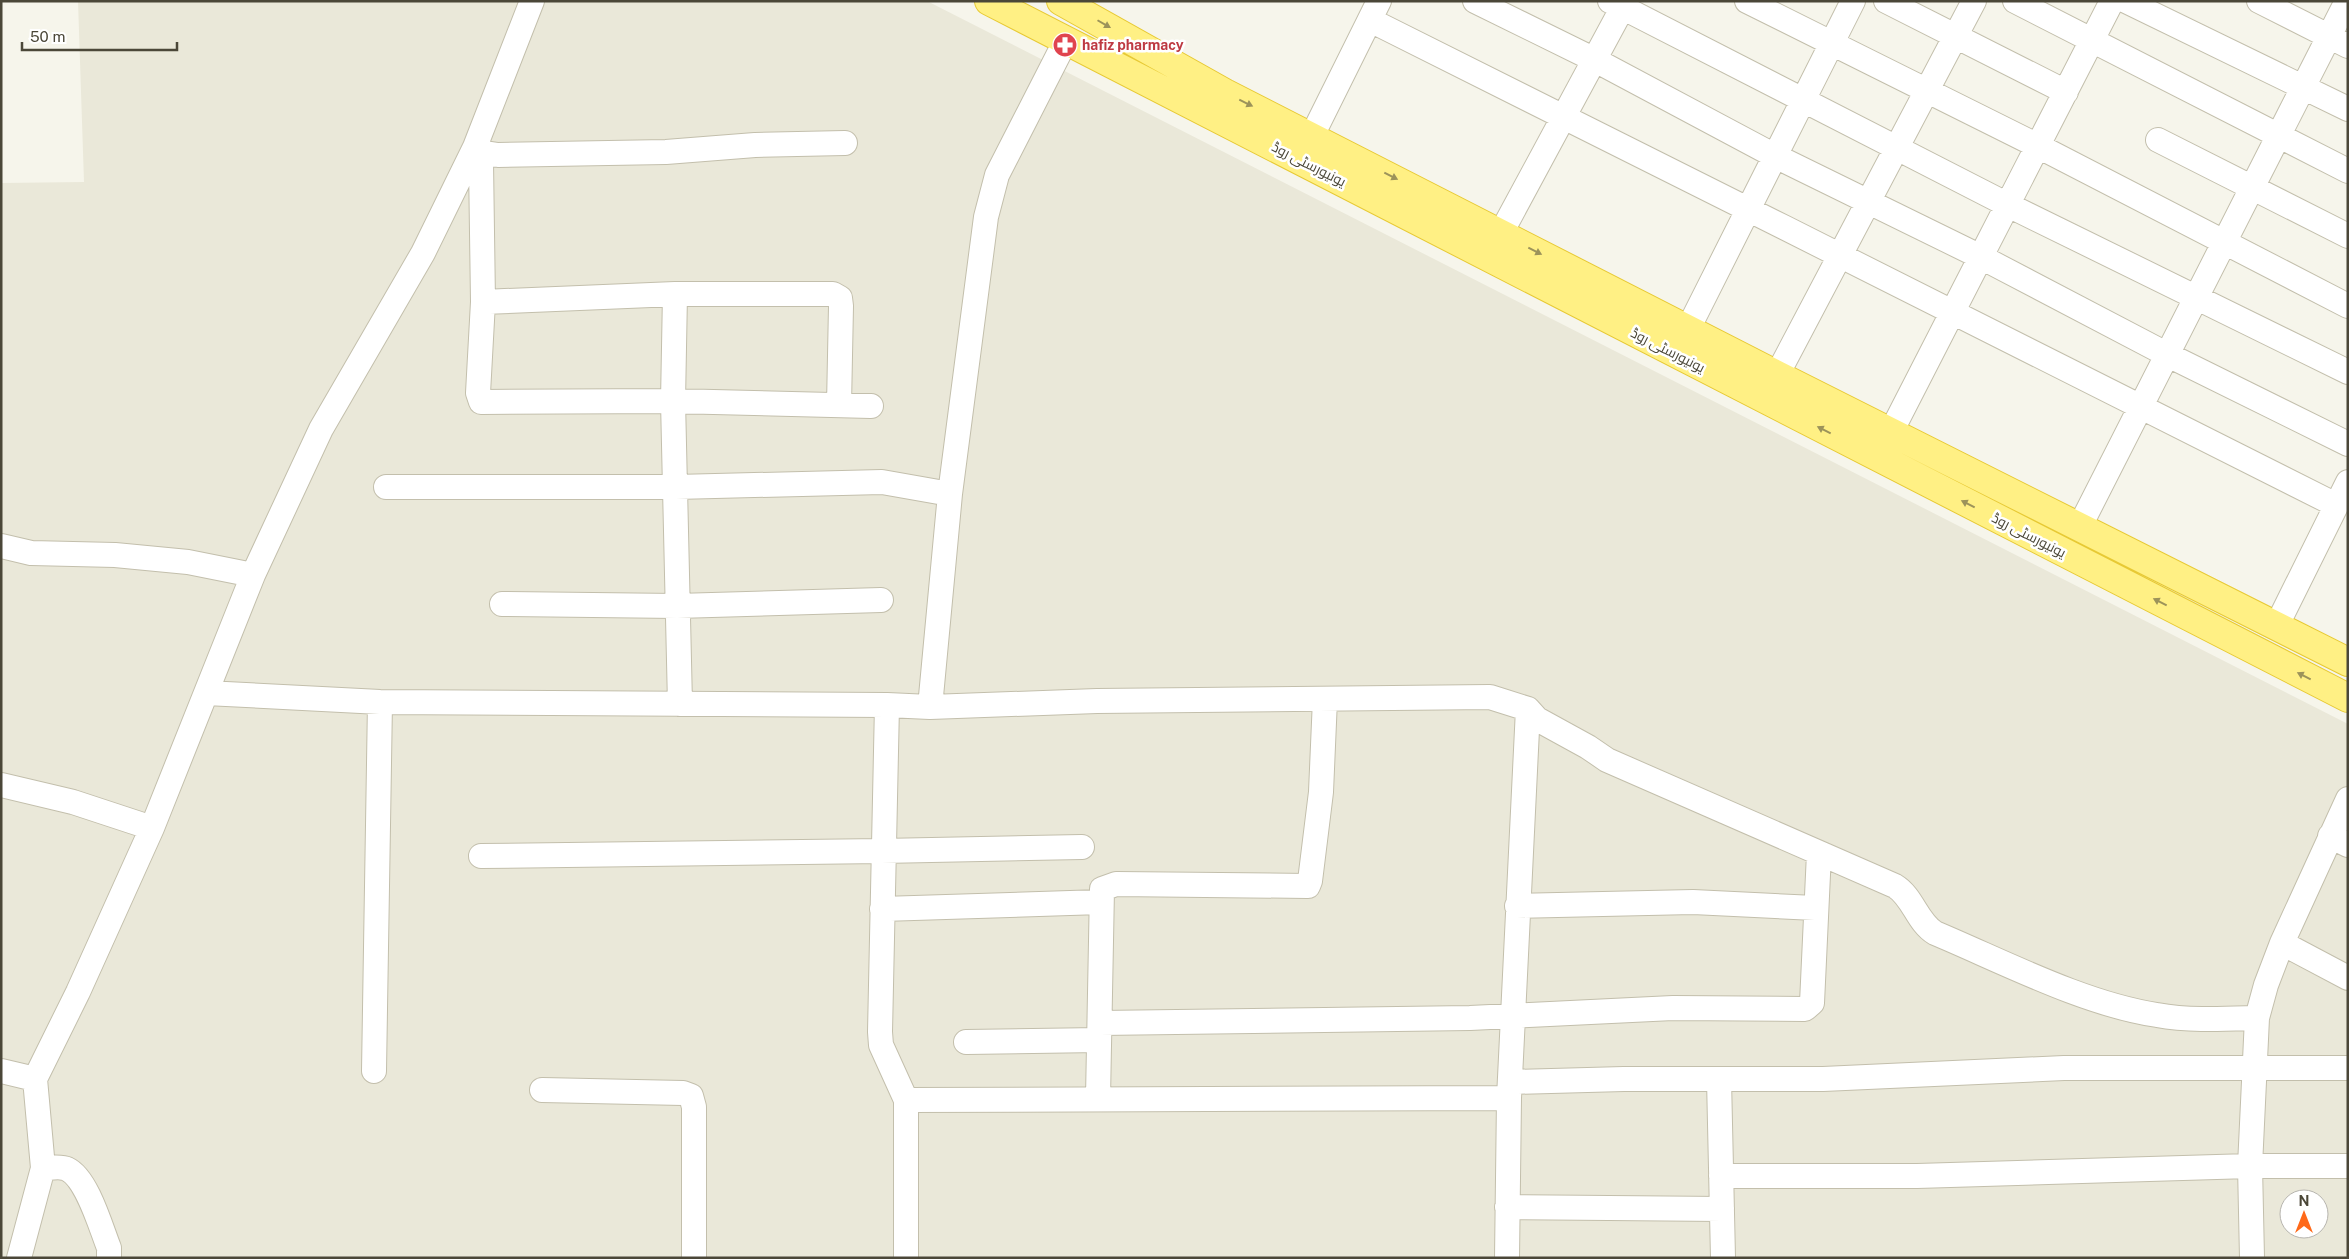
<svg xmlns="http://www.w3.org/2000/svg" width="2349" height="1259" font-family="'Public Sans',Cairo,sans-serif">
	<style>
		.residential { fill: #eae8d9; fill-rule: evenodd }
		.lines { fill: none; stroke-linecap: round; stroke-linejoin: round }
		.minor-casing { stroke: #c3bfac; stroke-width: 26 }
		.trunk-casing { stroke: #e7c934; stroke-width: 30 }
		.minor { stroke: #fff; stroke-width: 24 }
		.trunk { stroke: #fff084; stroke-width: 28 }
		.oneway { fill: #9c935a }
		.labels { text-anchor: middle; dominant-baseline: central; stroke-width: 5; stroke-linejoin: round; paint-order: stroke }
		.health-label { font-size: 14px; font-weight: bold; fill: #be3a42; stroke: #fff; text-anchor: start }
		.street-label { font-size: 14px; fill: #4b4738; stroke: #fff }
	</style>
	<rect width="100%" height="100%" fill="#f6f5eb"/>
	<path class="residential" d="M78,1h849l1421,723v534h-2347v-1075l83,-1zM2289,1199h30v30h-30z"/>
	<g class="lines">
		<defs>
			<path id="minor" d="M1475,1l120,59 180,96 206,101 187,98 180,89
				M1610,1l398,204 340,167
				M1747,1l291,145 310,160
				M1886,1l180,91
				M2015,1l333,170
				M2126,1l222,108
				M2259,1l89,45
				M1370,20c322,161 645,323 966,485
				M2158,140l190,96
				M475,147l10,6 13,2 168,-3 89,-7 90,-2
				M485,153l-4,9 2,140 -5,91 3,9 192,-1 198,5
				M1303,154l76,-153
				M1489,250l12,-17 125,-232
				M675,294l-2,107 7,303
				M483,302l192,-8h158l7,4 1,8 -2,99
				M1688,329l165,-328
				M1767,390l10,-15 197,-374
				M1891,432l221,-431
				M386,487h290l206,-5 68,12
				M2080,526l267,-525
				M1,546l30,7 84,2 73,7 65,13
				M502,604l175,2 204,-6
				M2277,625l71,-143
				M206,693l174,9 507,3 43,2 167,-6 393,-4 38,12 9,10 51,28 19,13 288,126c18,11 22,36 40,47 69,29 149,71 222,82 33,6 67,4 100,3
				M887,705l-7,327 1,13 25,55v158
				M930,707l20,-213 36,-277 11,-42 69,-135
				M1,785l72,17 79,26
				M2330,836l18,9
				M481,856l401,-5 200,-4
				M1517,906l176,-4 122,6
				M882,909l219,-7
				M2282,943l66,35
				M1100,1023l370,-5 203,-10 132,1 7,-6 7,-150
				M966,1042l133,-2
				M1,1071l34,8
				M374,1071l6,-369
				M1719,1079l4,179
				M1510,1082l114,-3h199l241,-11h284
				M542,1090l141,3 8,3 3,11v151
				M1098,1098l4,-209 14,-5 192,2 2,-5 11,-89 4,-93
				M906,1100l603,-2
				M43,1168c7,0 18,-2 24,1 20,9 34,59 42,79v10
				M1721,1176h196l333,-10h98
				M1507,1207l215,2
				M19,1258l24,-90 -8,-89 43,-87 74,-164 101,-253 68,-146 102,-176 52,-106 57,-146
				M1507,1258l2,-160 19,-389
				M2252,1258l-2,-92 7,-148 9,-33 16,-42 66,-144"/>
			<path id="trunk" d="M989,1l1359,697
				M1061,1l164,92 552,282 571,287"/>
		</defs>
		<use href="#minor" class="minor-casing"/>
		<use href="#trunk" class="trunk-casing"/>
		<use href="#minor" class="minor"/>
		<use href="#trunk" class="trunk"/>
	</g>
	<defs><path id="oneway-solid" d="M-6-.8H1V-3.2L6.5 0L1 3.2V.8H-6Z" transform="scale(1.25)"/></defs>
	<g class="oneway">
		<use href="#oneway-solid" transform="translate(1104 24) rotate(30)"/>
		<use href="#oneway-solid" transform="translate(1246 103) rotate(26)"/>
		<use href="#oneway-solid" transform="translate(1391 176) rotate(27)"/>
		<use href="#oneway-solid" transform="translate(1535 251) rotate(27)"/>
		<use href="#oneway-solid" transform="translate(1824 430) rotate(-153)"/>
		<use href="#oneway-solid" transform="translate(1968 504) rotate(-153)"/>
		<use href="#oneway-solid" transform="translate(2160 602) rotate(-153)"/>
		<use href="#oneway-solid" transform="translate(2304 676) rotate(-153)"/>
	</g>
	<defs>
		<symbol id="pharmacy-disc" viewBox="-11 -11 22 22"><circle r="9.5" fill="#e0444e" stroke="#fff"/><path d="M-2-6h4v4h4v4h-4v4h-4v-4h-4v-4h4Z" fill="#fff"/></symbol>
	</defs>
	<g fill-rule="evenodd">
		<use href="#pharmacy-disc" x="1051" y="31" width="28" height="28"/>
	</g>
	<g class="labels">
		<g class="health-label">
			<text x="1082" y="45">hafiz pharmacy</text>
		</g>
		<g class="street-label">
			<text transform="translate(1309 164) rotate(27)">یونیورسٹی روڈ</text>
			<text transform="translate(1668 350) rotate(27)">یونیورسٹی روڈ</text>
			<text transform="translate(2029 535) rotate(27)">یونیورسٹی روڈ</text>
		</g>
	</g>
	<rect width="2349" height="1259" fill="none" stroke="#4b4738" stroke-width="5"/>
	<g transform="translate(2304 1214)"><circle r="24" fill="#ffffff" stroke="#b7b5af"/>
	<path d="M0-4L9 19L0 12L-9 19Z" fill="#ff6919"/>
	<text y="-8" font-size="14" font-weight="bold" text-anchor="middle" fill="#4b4738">N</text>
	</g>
	<path d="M22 42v8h155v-8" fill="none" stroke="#4b4738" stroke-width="2.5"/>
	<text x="30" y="42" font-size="15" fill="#4b4738" stroke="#ffffff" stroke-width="4" paint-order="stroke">50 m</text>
</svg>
